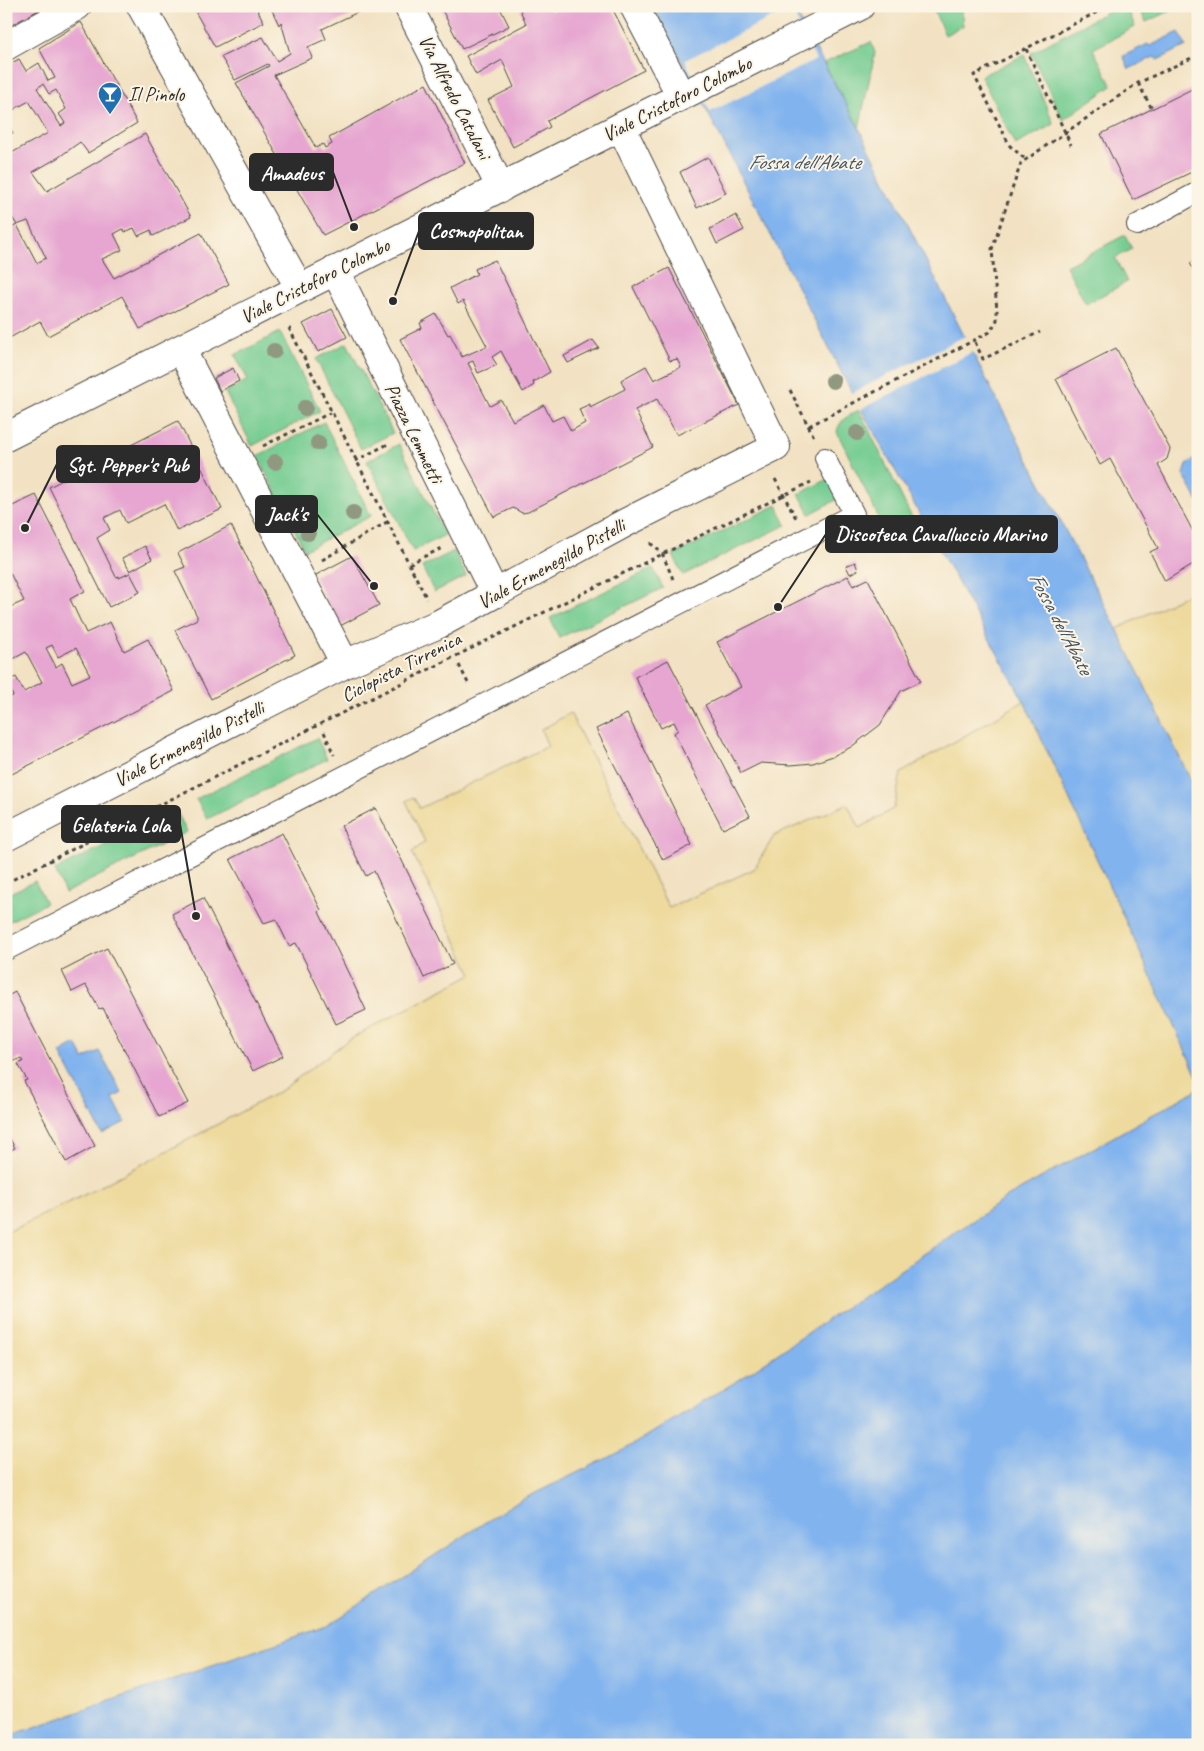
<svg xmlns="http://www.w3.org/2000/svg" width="1204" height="1751" font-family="Caveat,sans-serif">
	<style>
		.green { fill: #75cc92; stroke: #507c5e }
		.sand { fill: #eeda9e; stroke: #8c8264 }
		.water { fill: #81b3ee; stroke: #566f8c }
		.pier { fill: #f2e2c3 }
		.building { fill: #e6a6d1; fill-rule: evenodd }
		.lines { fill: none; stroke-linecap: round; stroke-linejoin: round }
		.pedestrian-casing { stroke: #494642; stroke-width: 22 }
		.minor-casing { stroke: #494642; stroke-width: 30 }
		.tertiary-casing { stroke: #494642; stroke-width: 30 }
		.path { stroke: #494642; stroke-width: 3; stroke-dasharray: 4 4; stroke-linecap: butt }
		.pedestrian { stroke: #fff; stroke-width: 20 }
		.minor { stroke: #fff; stroke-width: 28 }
		.tertiary { stroke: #fff; stroke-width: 28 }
		.tree { fill: #919880 }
		.labels { text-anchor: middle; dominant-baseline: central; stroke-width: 4; stroke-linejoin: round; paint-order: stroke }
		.poi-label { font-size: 20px; fill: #2b2b2b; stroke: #fcf5e5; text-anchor: start }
		.street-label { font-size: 20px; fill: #2b2b2b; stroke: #fcf5e5 }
		.water-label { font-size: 21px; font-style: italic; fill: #455466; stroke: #fcf5e5 }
		.leader { fill: none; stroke: #2b2b2b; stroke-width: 2 }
		.callout-dot { fill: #2b2b2b; stroke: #fcf5e5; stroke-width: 2 }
		.callout { fill: #2b2b2b; stroke: #2b2b2b; stroke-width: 2 }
		.callout-label { font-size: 21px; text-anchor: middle; font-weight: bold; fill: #fff }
	</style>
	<rect width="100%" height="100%" fill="#fcf5e5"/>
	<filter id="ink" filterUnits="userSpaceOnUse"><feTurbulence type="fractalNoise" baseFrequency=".02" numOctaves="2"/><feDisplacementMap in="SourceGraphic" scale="10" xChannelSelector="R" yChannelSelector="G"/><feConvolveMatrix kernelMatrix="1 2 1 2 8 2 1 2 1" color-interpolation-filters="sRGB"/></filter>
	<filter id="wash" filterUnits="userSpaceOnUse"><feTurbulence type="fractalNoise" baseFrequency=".0096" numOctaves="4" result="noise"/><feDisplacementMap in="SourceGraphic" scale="20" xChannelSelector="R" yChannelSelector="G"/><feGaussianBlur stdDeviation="1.12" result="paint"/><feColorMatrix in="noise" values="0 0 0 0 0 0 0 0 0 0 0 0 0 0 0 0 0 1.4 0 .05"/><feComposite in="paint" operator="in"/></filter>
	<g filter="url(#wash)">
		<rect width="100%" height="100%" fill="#f2e2c3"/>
		<path class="green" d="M932,6h29l2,20 -18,9z
			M1117,6h10l8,21 -42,22 19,37 -49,34 -32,-67z
			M1138,6h43l-35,16z
			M871,42l4,11 -16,75 -35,-65z
			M1024,55l30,69 -39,21 -34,-69z
			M1125,235l7,14 -17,9 12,24 -41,22 -20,-38z
			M280,332l40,79 -68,35 -27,-54 23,-12 -13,-25z
			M347,343l46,90 -32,16 -45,-90z
			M859,410l59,120 -27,13 -54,-111c2,-12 12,-17 22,-22z
			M324,422l47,94 -66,34 -48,-94z
			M399,444l46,91 -32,16 -46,-90z
			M830,478l10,20 -30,16 -11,-20z
			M777,505l9,20 -103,50 -10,-20z
			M454,551l12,25 -32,16 -12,-25z
			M653,568l10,20 -104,50 -9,-20z
			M317,738l10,21 -120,60 -11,-20z
			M176,810l11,22 -122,61 -10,-23z
			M35,881l11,22 -40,20v-28z"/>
		<path class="sand" d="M1198,589v206l-81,-166z
			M1024,701l174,377v11l-189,107 -267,182 -118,72 -111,54 -186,122 -321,111v-504l78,-38 198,-105 65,-49 125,-67 -60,-122 13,-10 -19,-41 7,-4 7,11 128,-62 -7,-16 29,-17 99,195 85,-39 20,-33 73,-32 13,24 34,-20 7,-35z"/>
		<path class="water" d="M653,6h139l67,122 125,247 133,254 81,166v283l-174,-377 -172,-308z
			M1179,32l7,14 -28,14 -4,-3 -25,12 -6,-13 25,-12 2,2z
			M1194,460l4,1v41l-14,-27 3,-11z
			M76,1044l8,15 15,-8 23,42 -9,5 12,24 -23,12 -42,-81z
			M1198,1089v656h-1192v-8l321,-111 186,-122 111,-54 118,-72 267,-182z"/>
		<path class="pier" d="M791,8l25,52 -106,52 -25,-52z
			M967,335l8,16 -116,59 -9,-16z"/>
		<g id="blocks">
			<path class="building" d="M6,6h40l-40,22z
				M192,6h63l9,16 -49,25z
				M270,6h101l-49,23 4,10 -18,8 4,11 -38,17 42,73 7,-4 2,4 7,-4 -3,-6 97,-54 39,79 -142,72 -87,-152 33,-17 -1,-2 -33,16 -14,-23 42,-20 14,24 13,-8 -9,-31 -2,3z
				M440,6h59l10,20 -47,23z
				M527,6h22l2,5 9,-5h51l33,64 -97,51 3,6 -37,20 -25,-47 26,-13 -12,-27 -26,15 -10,-19 60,-32 -6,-14z
				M81,22l56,101 -49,30 -8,-11 -21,15 -26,15 14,19 98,-57 46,83 -38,19 -2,-6 -13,6 -4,-8 -9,4 -2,-3 -9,5 8,16 -20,9 12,19 87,-45 28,51 -89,45 -18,-33 -74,40 -8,-15 -34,19v-110l11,-5 20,38 9,-5 -18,-37 -11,4 -11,-17v-52l42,-23 -19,-32 -23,13v-48l13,-7 7,12 13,-8 9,18 7,-3 -16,-30zM43,84l6,10 7,-4 10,19 -7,5 6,9 -4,3 -24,-38z
				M1198,86v83l-65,31 -32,-66z
				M6,122l7,11 -7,3z
				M708,157l18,36 -29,15 -17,-36z
				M736,215l8,15 -27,14 -7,-15z
				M1198,259v19l-8,-15z
				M495,260l55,112 -17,10 1,3 -11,7 -22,-41 -9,6 5,8 -19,8 -5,-12 -5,2 22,43 11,-6 12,21 31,-16 8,16 11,-5 8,15 14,-8 -6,-14 11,-5v3l35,-18 -4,-9 25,-14 8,14 27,-13 -4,-8 -7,2 -37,-74 36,-19 70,137 -62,30 -20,-36 -22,11 18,37 -125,65 -6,1 -9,-5 -19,9 -94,-178 22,-11 -2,-5 16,-9 12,21 2,-1 12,23 25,-11 -24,-45 -5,3 -8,-16 27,-14 -2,-5z
				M332,309l15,28 -29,15 -15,-28z
				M593,340l6,8 -31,15 -4,-7z
				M1116,348l54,101 -3,10 -9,6 40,76v20l-33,20 -15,-29 8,-4 -48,-89 -10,6 -44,-86z
				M233,368l6,13 -19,10 -6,-13z
				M178,421l44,88 -45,22 -13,-27 -38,19 -6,-13 -16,8 6,12 -13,8 19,39 3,-1v2l11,-5 10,19 -31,15 -60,-120z
				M36,495l49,96 -15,8 16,34 24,-11 14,29 24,-12 26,52 -168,86v-78l7,-3 -7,-15 10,-4 8,15 18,-10 -16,-30 -13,7 -4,-10 -3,1v-41l18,-8 -14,-28 -4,2v-66zM52,645l6,12 18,-9 14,27 -18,8 -10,-20 -6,4 -10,-19z
				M231,525l64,130 -84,44 -36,-69 22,-11v-3l-22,-45 10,-4 -7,-14z
				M145,546l7,13 -22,12 -8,-13z
				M352,556l27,49 -39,21 -26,-50z
				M855,562l3,8 -8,4 -4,-8z
				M848,576l5,10 15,-7 53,102 -20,10 -21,34 -29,22 -18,9 -20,7 -22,2 -30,-2 -20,10 -36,-68 36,-18 -24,-45z
				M668,660l82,156 -27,13 -49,-96 4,-3 -4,-8 -13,6 -26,-51z
				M627,714l65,131 -29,15 -67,-131z
				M376,808l77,156 -29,14 -50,-107 -8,5 -25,-50z
				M282,833l39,77 -2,2 47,98 -30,14 -40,-81 -7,3 -13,-27 -12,4 -34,-64z
				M203,898l80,158 -30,15 -81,-157z
				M107,948l81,155 -29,14 -56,-109 -4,1 -13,-24 -14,7 -10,-21z
				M15,992l80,154 -29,16 -42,-81 3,-1 -9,-16 5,-2 -2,-4 -13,6 -2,-2v-65z
				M6,1132l9,16 -9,4z"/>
		</g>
	</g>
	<g filter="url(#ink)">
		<use href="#blocks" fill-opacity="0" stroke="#494642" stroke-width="1"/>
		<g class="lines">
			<defs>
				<path id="pedestrian" d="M1137,225l61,-33
					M6,950l848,-436 -29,-56"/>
				<path id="minor" d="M408,6l93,182
					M634,6l47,90
					M6,46l71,-40
					M335,270l160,324
					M181,349l164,315
					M6,837l339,-173 94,-40 186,-101 151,-76 -155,-320"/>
				<path id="tertiary" d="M141,6l158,281
					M6,437l854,-431"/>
			</defs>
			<use href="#pedestrian" class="pedestrian-casing"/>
			<use href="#minor" class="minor-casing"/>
			<use href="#tertiary" class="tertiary-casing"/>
			<path class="path" d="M1026,49l45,96
				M1138,83l14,26
				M1024,158l-14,-12 -36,-71 135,-69
				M289,328l138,271
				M975,342l8,17 57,-27
				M790,390l24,47
				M809,426l181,-94 7,-12v-9l-5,-62 29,-86 117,-80 60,-28
				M263,446l67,-33
				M355,461l35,-18
				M775,479l21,39
				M650,543l12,10 11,26
				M322,560l65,-38
				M409,564l33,-16
				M459,665l10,20
				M324,732l10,23
				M6,883c267,-136 535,-271 805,-401"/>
			<use href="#pedestrian" class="pedestrian"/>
			<use href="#minor" class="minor"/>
			<use href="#tertiary" class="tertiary"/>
		</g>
		<g class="tree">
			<circle cx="274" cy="351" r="8"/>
			<circle cx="833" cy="381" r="8"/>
			<circle cx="305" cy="408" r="8"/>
			<circle cx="857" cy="433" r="8"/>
			<circle cx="318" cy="443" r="8"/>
			<circle cx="275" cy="462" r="8"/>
			<circle cx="353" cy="513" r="8"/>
			<circle cx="308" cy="533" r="8"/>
		</g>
	</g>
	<defs>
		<symbol id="bar-pin" viewBox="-11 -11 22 30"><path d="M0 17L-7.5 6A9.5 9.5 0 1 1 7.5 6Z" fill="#1f6fb2" stroke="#fcf5e5"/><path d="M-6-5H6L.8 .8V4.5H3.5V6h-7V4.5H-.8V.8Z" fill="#fff"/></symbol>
	</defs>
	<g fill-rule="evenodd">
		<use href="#bar-pin" x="96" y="80" width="28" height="38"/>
	</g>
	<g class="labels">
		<g class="poi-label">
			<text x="128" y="94">Il Pinolo</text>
		</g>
		<g class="street-label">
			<text transform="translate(455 97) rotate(63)">Via Alfredo Catalani</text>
			<text transform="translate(677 99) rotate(-27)">Viale Cristoforo Colombo</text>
			<text transform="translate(315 281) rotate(-27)">Viale Cristoforo Colombo</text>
			<text transform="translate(414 433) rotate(64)">Piazza Lemmetti</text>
			<text transform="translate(551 564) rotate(-29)">Viale Ermenegildo Pistelli</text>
			<text transform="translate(401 667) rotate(-27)">Ciclopista Tirrenica</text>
			<text transform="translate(189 744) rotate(-27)">Viale Ermenegildo Pistelli</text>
		</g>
		<g class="water-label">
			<text x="804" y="162">Fossa dell'Abate</text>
			<text transform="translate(1061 623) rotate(62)">Fossa dell'Abate</text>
		</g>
	</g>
	<path class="leader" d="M354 227L333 172M393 301L419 231M25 528L57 464M374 586L317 514M778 607L826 534M196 916L180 824"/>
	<g class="callout-dot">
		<circle cx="354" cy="227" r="5"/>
		<circle cx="393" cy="301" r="5"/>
		<circle cx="25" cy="528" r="5"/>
		<circle cx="374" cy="586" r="5"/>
		<circle cx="778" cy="607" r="5"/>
		<circle cx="196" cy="916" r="5"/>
	</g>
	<g class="callout">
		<rect x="250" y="154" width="83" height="36" rx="5"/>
		<rect x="419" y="213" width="114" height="36" rx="5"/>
		<rect x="57" y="446" width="142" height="36" rx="5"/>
		<rect x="256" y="496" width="61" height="36" rx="5"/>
		<rect x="826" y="516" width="231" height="36" rx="5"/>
		<rect x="62" y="806" width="118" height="36" rx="5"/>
	</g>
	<g class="callout-label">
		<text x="292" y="180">Amadeus</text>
		<text x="476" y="238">Cosmopolitan</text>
		<text x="128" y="472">Sgt. Pepper's Pub</text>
		<text x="287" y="521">Jack's</text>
		<text x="941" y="541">Discoteca Cavalluccio Marino</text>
		<text x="121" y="832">Gelateria Lola</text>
	</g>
	<rect width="1204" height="1751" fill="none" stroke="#fcf5e5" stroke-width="25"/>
</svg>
